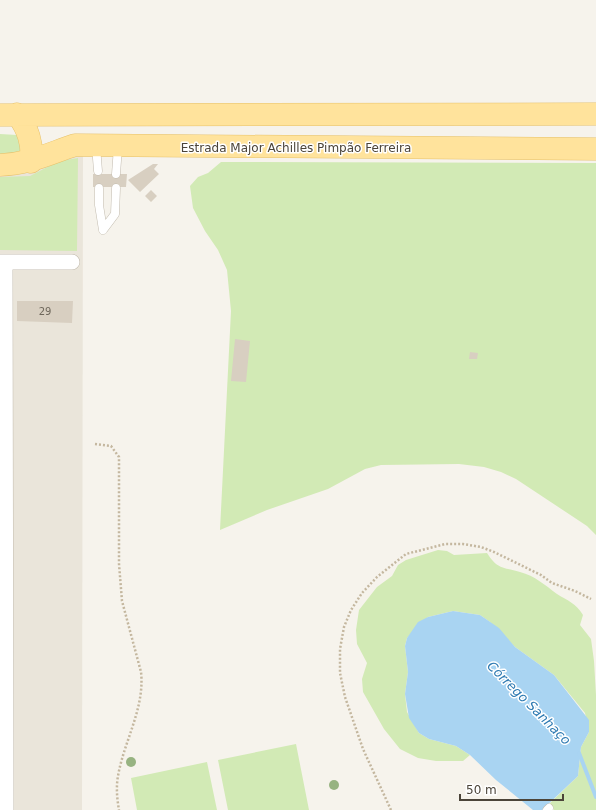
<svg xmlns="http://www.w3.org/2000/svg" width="596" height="810" font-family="'DejaVu Sans',sans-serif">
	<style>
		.residential { fill: #eae5da }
		.green { fill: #d2eab5 }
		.water { fill: #a9d4f2 }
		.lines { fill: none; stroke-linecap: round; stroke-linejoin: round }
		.stream { stroke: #a9d4f2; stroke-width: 4 }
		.building { fill: #d8cfc1 }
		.service-casing { stroke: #c2bbae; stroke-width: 9 }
		.minor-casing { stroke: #c2bbae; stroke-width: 16 }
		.primary-casing { stroke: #e6c16a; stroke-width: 23 }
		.path { stroke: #c4b79f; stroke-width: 2.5; stroke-dasharray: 2 2; stroke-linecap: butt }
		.service { stroke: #fff; stroke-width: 8 }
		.minor { stroke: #fff; stroke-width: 15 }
		.primary { stroke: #ffe39c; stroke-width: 22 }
		.tree { fill: #97b381 }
		.labels { text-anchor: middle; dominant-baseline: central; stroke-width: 3; stroke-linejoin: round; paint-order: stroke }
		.number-label { font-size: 10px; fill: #6e675b }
		.street-label { font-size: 12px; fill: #4b4439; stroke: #fff }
		.water-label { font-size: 13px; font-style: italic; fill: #2e7ab2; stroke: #fff }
	</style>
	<rect width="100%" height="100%" fill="#f6f3ec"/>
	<path class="residential" d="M83,151l-1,659h-82v-638z"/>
	<path class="green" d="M0,134l17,1 7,16 -24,7z
		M78,158l-1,93 -77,-1v-73l30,-1 29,-15z
		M221,162l375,1v372l-9,-9 -71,-47 -15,-7 -17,-5 -25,-3 -78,1 -16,4 -37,20 -61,21 -47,20 11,-219 -4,-41 -9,-20 -13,-19 -12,-23 -3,-22 8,-9 10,-4z
		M438,550l9,1 7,4 33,-2c11,17 16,14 33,19 15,4 25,13 37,22 11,7 19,9 26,21l-3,10 11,14 3,22 2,34v115h-42l-4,-7 28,-27 3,-29 8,-15 -4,-19 -31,-38 -39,-28 -25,-25 -10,-7 -27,-4 -25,6 -21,21 -2,8 3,26 -3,22 2,18 12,21 10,6 27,7 14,9 -7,6h-27l-18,-3 -18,-9 -16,-20 -21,-37 -1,-13 5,-16 -10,-19 -1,-14 3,-20 18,-23 15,-11 6,-11 8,-5z
		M296,744l13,66h-81l-10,-50z
		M207,762l10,48h-80l-6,-32z"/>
	<path class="water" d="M453,611l27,4 19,13 16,19 39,28 35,45v12l-8,15 -3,29 -36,34h-9l-37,-30 -26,-25 -14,-9 -27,-7 -10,-6 -10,-15 -4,-24 3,-22 -3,-26 2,-8 11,-16 10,-5z"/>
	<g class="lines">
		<path class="stream" d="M579,753l17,44"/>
	</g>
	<path class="building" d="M153,164h5l-4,5 5,5 -19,18 -12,-12z
		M93,174h34l-1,13h-33z
		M151,190l6,6 -6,6 -6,-6z
		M17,301h56l-1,22 -55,-2z
		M235,339l15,2 -4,41 -15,-1z
		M470,352l8,1 -1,6h-8z"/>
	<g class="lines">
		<defs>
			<path id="service" d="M96,146l2,25
				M116,174l2,-27
				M99,188v17l4,25
				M103,230l12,-16 1,-26
				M547,810l2,-2"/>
			<path id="minor" d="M0,262h72
				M5,262l1,548"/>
			<path id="primary" d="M17,114c11,15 16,29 14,48
				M0,115l596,-1
				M0,165c29,-1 48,-11 75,-20l521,4"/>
		</defs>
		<use href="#service" class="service-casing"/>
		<use href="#minor" class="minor-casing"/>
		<use href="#primary" class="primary-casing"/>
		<path class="path" d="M95,444l16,2 8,11v107l3,37 19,71c4,36 -17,69 -23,104 -2,11 -1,23 1,34
			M391,810l-28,-61 -18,-52 -5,-24v-24l4,-22 7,-17 11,-17 15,-16 29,-23 39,-10h18l18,3 13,5 47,23 11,8 23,8 16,8"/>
		<use href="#service" class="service"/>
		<use href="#minor" class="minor"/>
		<use href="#primary" class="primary"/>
	</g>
	<g class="tree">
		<circle cx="131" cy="762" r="5"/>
		<circle cx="334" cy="785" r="5"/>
	</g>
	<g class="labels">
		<g class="number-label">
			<text x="45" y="311">29</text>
		</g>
		<g class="street-label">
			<text x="296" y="148">Estrada Major Achilles Pimpão Ferreira</text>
		</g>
		<g class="water-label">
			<text transform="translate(529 703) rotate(45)">Córrego Sanhaço</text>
		</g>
	</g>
	<path d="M460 794v6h103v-6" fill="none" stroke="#4b4439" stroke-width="2"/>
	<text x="466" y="794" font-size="12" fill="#4b4439" stroke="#ffffff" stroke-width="3" paint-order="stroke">50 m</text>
</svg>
